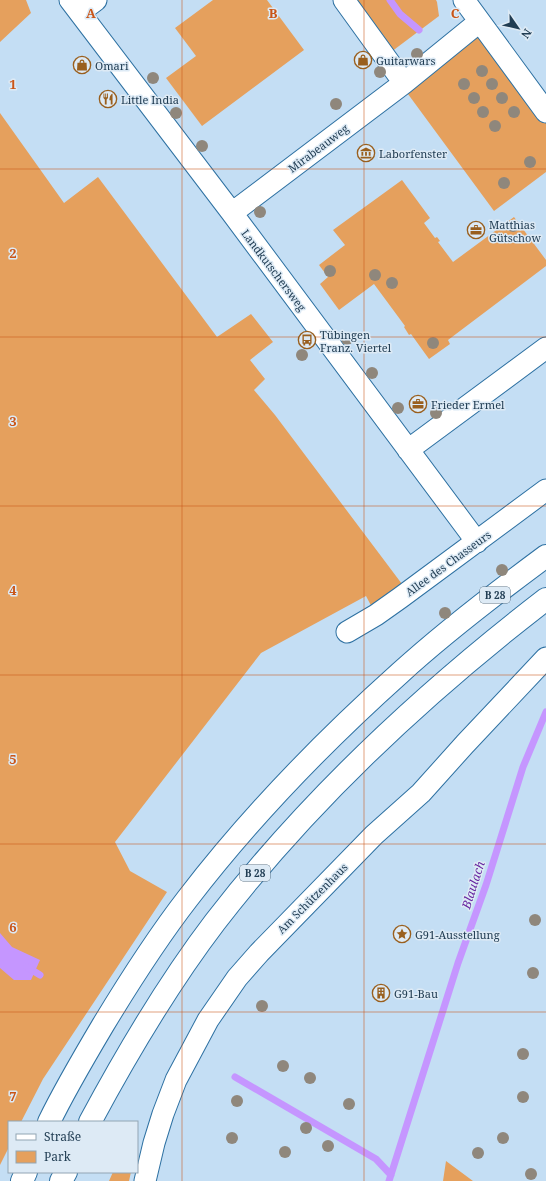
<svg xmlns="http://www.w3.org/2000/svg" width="546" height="1181" font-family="'Noto Serif',serif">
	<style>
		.green { fill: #e5a05d }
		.water { fill: #c596ff }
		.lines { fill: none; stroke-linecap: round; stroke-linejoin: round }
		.stream { stroke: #c596ff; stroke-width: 7 }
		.minor-casing { stroke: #2e71a2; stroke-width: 23 }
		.trunk-casing { stroke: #2e71a2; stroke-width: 24 }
		.minor { stroke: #fff; stroke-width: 21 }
		.trunk { stroke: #fff; stroke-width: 22 }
		.tree { fill: #8f877c }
		.grid { fill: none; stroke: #ca5517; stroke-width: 1; stroke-opacity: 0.55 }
		.labels { text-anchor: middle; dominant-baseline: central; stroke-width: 3; stroke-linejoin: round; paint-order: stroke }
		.shield { fill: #ddeaf5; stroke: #597184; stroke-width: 1 }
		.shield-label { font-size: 10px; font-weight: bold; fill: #213d53 }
		.poi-label { font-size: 11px; fill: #213d53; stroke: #ddeaf5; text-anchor: start }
		.street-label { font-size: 11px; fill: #213d53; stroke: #ddeaf5 }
		.water-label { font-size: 12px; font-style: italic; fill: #6828a1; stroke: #ddeaf5 }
		.grid-label { font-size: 13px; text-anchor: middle; font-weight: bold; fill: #ca5517; stroke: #ddeaf5; stroke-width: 3; stroke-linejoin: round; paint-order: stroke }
	</style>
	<rect width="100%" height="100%" fill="#c4def4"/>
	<path class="green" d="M0,0h26l5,13 -31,29z
		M213,0h54l37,50 -102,76 -36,-48 30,-22 -21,-28z
		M352,0h84l1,2 2,14 -48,36z
		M479,22l67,90v60l-52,39 -89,-121z
		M0,113l64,90 34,-26 119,160 34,-23 22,28 -23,18 15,19 -11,11 21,25 133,177 -32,23 -10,-19 -105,57 -146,189 15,29 37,21 -124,187 -22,43h-12v25l-9,18z
		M402,180l28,38 -6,5 11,15 2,-1 3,4 -2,1 15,20 61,-45 32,43v6l-98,74 2,4 -21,15 -18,-25 -2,1 -5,-8 1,-1 -31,-42 -35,26 -19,-26 8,-7 -9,-12 26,-20 -12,-15z
		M446,1161l27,20h-30z
		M113,1172h18l-2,9h-20z"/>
	<path class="water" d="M0,933l12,14 28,13 -9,20h-17l-14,-12z"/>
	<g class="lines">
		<path class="stream" d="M390,0l10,14 19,16
			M27,967l13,8
			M235,1077l141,82 15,16
			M389,1181l69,-218 28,-78 37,-118 23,-55"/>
		<defs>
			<path id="minor" d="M70,0l162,213 245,329
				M344,0l60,83
				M464,0l82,112
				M80,12l16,-12
				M232,213l172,-130 75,-61
				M408,450l138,-102
				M347,632l29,-17 24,-17 146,-108
				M145,1181l9,-38 9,-29 13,-34 32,-60 29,-42 22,-25 115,-118 47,-42 44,-49 81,-86"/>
			<path id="trunk" d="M49,1122c16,-33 35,-65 54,-97 26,-43 54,-87 85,-127 63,-82 135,-156 212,-225 46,-42 96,-80 146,-117
				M90,1122c37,-69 77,-137 125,-200 94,-122 209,-229 331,-323
				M22,1181l4,-9
				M61,1181l5,-9"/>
		</defs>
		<use href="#minor" class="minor-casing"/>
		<use href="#trunk" class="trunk-casing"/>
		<use href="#minor" class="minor"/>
		<use href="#trunk" class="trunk"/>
	</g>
	<g class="tree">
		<circle cx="417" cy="54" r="6"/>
		<circle cx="482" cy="71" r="6"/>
		<circle cx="380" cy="72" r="6"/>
		<circle cx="153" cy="78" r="6"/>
		<circle cx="464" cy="84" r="6"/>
		<circle cx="492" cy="84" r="6"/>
		<circle cx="474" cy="98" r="6"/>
		<circle cx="502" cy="98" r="6"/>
		<circle cx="336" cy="104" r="6"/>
		<circle cx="483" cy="112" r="6"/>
		<circle cx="514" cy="112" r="6"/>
		<circle cx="176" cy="113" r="6"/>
		<circle cx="495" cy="126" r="6"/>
		<circle cx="202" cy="146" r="6"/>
		<circle cx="530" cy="162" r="6"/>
		<circle cx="504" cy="183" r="6"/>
		<circle cx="260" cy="212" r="6"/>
		<circle cx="513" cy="226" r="6"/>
		<circle cx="330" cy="271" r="6"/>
		<circle cx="375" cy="275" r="6"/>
		<circle cx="392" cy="283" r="6"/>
		<circle cx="347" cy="339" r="6"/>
		<circle cx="433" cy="343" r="6"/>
		<circle cx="302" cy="355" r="6"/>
		<circle cx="372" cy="373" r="6"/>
		<circle cx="398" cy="408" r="6"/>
		<circle cx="436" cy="413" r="6"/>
		<circle cx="502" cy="570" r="6"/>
		<circle cx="445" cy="613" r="6"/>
		<circle cx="535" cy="920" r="6"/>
		<circle cx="533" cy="973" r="6"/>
		<circle cx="262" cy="1006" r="6"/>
		<circle cx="523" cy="1054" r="6"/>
		<circle cx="283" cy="1066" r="6"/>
		<circle cx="310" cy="1078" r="6"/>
		<circle cx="523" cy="1097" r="6"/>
		<circle cx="237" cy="1101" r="6"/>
		<circle cx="349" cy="1104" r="6"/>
		<circle cx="306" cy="1128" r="6"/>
		<circle cx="232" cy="1138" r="6"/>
		<circle cx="503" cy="1138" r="6"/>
		<circle cx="328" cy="1146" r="6"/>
		<circle cx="285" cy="1152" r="6"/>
		<circle cx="478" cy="1153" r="6"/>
		<circle cx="531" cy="1174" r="6"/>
	</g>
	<path class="grid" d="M182,0v1181M364,0v1181M0,169h546M0,337h546M0,506h546M0,675h546M0,844h546M0,1012h546"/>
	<defs>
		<symbol id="shop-ring" viewBox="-11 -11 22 22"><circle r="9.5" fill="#ddeaf5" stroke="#995f1e" stroke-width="1.5"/><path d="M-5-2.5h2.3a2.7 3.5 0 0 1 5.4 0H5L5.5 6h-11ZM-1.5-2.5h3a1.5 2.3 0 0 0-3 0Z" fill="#995f1e"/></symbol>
		<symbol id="restaurant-ring" viewBox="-11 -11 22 22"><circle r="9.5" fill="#ddeaf5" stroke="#995f1e" stroke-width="1.5"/><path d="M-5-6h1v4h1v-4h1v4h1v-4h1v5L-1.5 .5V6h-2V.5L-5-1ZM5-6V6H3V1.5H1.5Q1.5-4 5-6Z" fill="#995f1e"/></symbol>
		<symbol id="museum-ring" viewBox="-11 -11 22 22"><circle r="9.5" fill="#ddeaf5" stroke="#995f1e" stroke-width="1.5"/><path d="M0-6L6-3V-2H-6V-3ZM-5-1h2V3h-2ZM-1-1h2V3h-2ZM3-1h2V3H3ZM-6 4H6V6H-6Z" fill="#995f1e"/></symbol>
		<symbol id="office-ring" viewBox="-11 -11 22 22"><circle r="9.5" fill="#ddeaf5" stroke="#995f1e" stroke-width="1.5"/><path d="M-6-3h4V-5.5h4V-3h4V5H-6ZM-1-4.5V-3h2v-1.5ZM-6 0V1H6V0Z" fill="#995f1e"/></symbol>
		<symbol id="bus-ring" viewBox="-11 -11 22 22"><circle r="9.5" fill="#ddeaf5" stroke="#995f1e" stroke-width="1.5"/><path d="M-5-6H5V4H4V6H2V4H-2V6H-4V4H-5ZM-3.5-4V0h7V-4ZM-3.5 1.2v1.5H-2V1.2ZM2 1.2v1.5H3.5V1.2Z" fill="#995f1e"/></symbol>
		<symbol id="sight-ring" viewBox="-11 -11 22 22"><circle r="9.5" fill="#ddeaf5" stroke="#995f1e" stroke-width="1.5"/><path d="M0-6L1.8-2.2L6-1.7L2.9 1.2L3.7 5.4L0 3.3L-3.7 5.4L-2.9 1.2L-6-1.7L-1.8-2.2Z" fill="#995f1e"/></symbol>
		<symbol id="building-ring" viewBox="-11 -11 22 22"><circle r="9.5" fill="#ddeaf5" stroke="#995f1e" stroke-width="1.5"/><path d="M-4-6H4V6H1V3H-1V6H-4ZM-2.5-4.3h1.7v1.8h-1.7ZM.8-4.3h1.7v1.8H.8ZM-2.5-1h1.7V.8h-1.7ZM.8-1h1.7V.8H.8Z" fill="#995f1e"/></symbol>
	</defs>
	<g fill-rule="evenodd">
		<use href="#shop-ring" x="353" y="50" width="20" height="20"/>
		<use href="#shop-ring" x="72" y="55" width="20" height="20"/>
		<use href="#restaurant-ring" x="98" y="89" width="20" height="20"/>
		<use href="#museum-ring" x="356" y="143" width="20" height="20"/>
		<use href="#office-ring" x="466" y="220" width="20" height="20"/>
		<use href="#bus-ring" x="297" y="330" width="20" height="20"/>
		<use href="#office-ring" x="408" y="394" width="20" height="20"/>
		<use href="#sight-ring" x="392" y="924" width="20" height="20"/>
		<use href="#building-ring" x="371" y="983" width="20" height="20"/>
	</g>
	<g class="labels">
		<g class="shield">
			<rect x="480" y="587" width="30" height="16" rx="3"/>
			<rect x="240" y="865" width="30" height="16" rx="3"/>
		</g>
		<g class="shield-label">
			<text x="495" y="595">B 28</text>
			<text x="255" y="873">B 28</text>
		</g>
		<g class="poi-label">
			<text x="376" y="60">Guitarwars</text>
			<text x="95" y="65">Omari</text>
			<text x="121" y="99">Little India</text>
			<text x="379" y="153">Laborfenster</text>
			<text x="489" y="224">Matthias<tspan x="489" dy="13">Gütschow</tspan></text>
			<text x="320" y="334">Tübingen<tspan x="320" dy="13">Franz. Viertel</tspan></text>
			<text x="431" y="404">Frieder Ermel</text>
			<text x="415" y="934">G91-Ausstellung</text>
			<text x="394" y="993">G91-Bau</text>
		</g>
		<g class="street-label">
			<text transform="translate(318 148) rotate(-37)">Mirabeauweg</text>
			<text transform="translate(274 270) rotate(53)">Landkutschersweg</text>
			<text transform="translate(448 563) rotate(-36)">Allee des Chasseurs</text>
			<text transform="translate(312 898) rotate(-45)">Am Schützenhaus</text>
		</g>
		<g class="water-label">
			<text transform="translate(473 885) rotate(-72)">Blaulach</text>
		</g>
	</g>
	<g class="grid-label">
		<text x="91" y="18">A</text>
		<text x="273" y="18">B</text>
		<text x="455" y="18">C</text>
		<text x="13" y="89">1</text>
		<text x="13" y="258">2</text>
		<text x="13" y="426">3</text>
		<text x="13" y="595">4</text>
		<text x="13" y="764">5</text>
		<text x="13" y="932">6</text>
		<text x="13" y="1101">7</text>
	</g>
	<rect x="8" y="1121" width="130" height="52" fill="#ddeaf5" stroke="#92a5b4"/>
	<rect x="16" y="1134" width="20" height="6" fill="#ffffff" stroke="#92a5b4"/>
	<text x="44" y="1141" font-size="12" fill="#213d53">Straße</text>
	<rect x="16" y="1151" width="20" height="12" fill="#e5a05d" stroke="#92a5b4"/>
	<text x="44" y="1161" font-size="12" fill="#213d53">Park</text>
	<g transform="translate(518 28) rotate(124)" stroke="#ddeaf5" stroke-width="3" paint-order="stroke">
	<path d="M0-3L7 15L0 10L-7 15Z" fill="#213d53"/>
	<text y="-6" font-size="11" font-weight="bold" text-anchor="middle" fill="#213d53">N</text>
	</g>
</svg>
